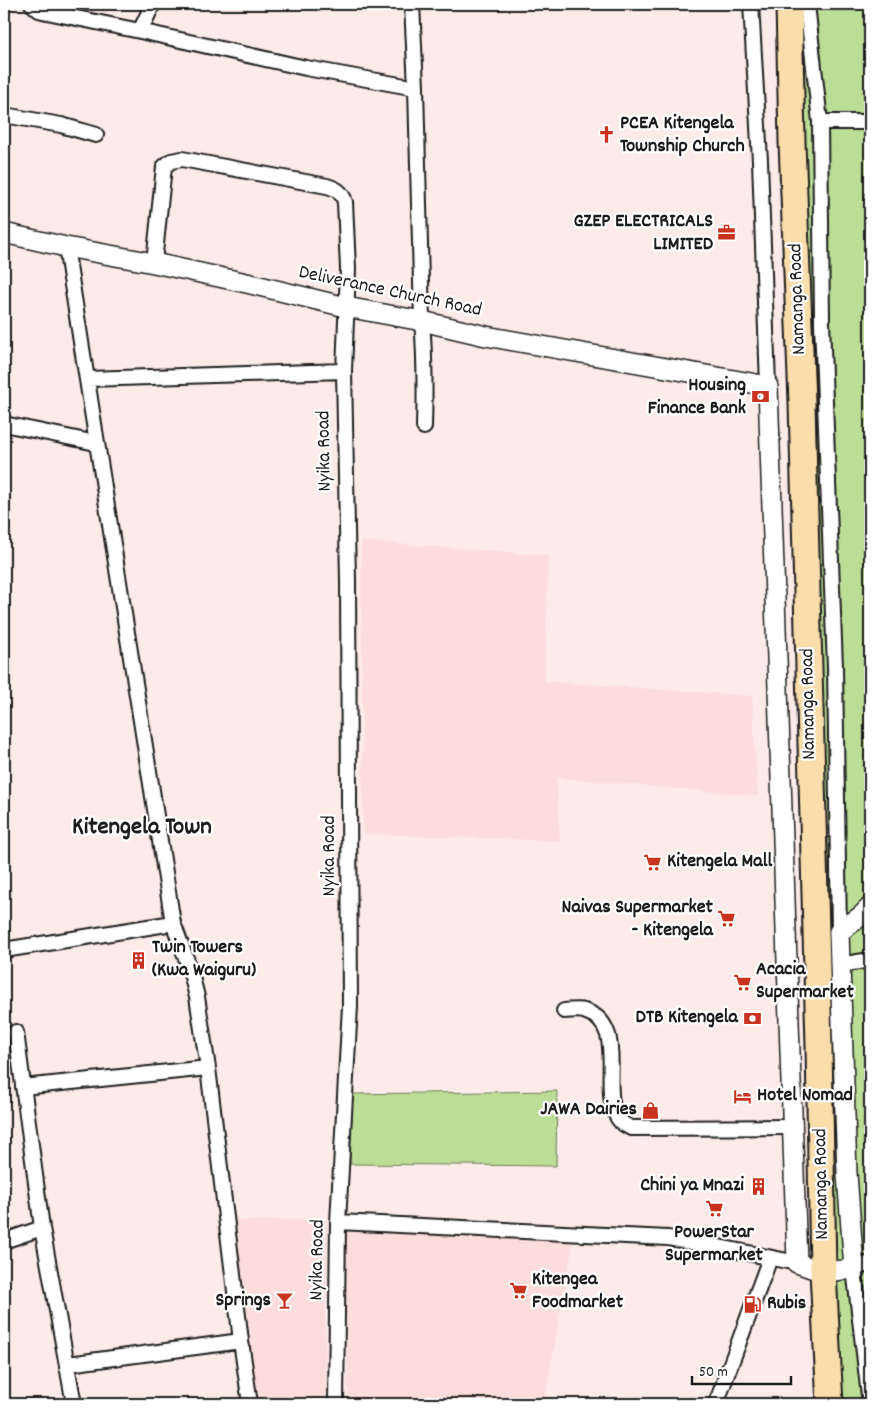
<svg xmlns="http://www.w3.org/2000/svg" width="874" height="1408" font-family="Dekko,sans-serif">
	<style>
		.built { fill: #fcdddc }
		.green { fill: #bbdd96; stroke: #6c7c59 }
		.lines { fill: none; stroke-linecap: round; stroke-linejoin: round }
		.street-casing { stroke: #1c1c1c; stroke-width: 18 }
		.secondary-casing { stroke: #1c1c1c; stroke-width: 22 }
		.highway-casing { stroke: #1c1c1c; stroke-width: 29 }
		.street { stroke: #fff; stroke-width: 14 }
		.secondary { stroke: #fff; stroke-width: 19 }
		.highway { stroke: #fbddab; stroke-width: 25 }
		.labels { text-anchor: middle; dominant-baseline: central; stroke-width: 4.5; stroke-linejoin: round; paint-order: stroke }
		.poi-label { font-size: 20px; font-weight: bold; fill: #1c1c1c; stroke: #fff; text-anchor: start }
		.street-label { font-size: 20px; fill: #1c1c1c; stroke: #fff }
		.district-label { font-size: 25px; font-weight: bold; fill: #1c1c1c; stroke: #fff }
	</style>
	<rect width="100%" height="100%" fill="#fdebea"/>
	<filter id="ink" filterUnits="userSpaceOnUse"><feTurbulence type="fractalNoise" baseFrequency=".02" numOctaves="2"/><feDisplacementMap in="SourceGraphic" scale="10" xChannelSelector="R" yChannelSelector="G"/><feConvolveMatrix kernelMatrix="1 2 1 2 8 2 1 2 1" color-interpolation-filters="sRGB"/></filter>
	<g filter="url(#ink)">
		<path class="built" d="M361,541l187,14 -3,126 207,15 6,100 -201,-18 3,63 -197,-7z
			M225,1220h103l-3,91 1,93h-75z
			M345,1229l228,14 -29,161h-196z"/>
		<path class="green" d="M789,4h81v1400h-40z
			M557,1091l-1,75 -206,-2 3,-70z"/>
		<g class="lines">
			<defs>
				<path id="street" d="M32,4l7,6 8,2 93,19 166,37 110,20
					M412,4l4,84 6,233c3,36 3,71 2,106
					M751,4l9,157 8,225
					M807,4l13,118 2,200 13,345 4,265
					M140,31l13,-27
					M4,115l57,10 35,10
					M820,122h50
					M66,247l107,676 17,46 7,28 11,71 33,273 9,63
					M154,263l10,-96 7,-6 11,-2 145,27c10,3 15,6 18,16l3,67 -4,102 4,210 2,425 -12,216 -2,182
					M87,379l257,-8
					M4,424l92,19
					M4,950l169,-27
					M840,965l30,-5
					M564,1011c6,0 14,-2 20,0 48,14 11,83 37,111 3,3 7,4 10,6l161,-1
					M16,1032l26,196 32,176
					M23,1087l185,-19
					M338,1222l330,16 51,9 78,16
					M4,1241l38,-13
					M68,1364l173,-23
					M716,1404l54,-146
					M870,1404l-16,-135 16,-6"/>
				<path id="secondary" d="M4,233l62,14 88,16 97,21 95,23 76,14 64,15 282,50 29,877 26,9 31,-3 -7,-95 -8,-242 22,-16 9,-9"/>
				<path id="highway" d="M789,4l3,138 10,261 17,643 4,226 7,132"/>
			</defs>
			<use href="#street" class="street-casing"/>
			<use href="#secondary" class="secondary-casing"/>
			<use href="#highway" class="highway-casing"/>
			<use href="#street" class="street"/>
			<use href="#secondary" class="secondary"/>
			<use href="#highway" class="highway"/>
		</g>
	</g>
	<defs>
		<symbol id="church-bare" viewBox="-9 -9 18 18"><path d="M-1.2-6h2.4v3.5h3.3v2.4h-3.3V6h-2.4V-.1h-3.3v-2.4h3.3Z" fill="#c8321e" stroke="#fff" stroke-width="2.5" paint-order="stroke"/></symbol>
		<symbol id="office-bare" viewBox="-9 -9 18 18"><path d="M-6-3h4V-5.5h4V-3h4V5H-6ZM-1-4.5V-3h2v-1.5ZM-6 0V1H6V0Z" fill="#c8321e" stroke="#fff" stroke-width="2.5" paint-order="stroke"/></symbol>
		<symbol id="bank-bare" viewBox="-9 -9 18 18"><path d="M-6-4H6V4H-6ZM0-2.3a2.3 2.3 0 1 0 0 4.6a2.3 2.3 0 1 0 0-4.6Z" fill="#c8321e" stroke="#fff" stroke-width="2.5" paint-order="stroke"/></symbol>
		<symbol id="supermarket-bare" viewBox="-9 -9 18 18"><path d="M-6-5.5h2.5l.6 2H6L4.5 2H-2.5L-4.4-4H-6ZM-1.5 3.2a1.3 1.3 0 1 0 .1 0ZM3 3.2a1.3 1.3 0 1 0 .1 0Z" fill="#c8321e" stroke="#fff" stroke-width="2.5" paint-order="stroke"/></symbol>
		<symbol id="building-bare" viewBox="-9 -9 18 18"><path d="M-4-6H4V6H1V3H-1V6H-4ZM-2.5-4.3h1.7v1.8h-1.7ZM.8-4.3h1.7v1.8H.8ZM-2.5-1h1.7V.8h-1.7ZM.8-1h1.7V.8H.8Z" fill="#c8321e" stroke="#fff" stroke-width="2.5" paint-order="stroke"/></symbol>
		<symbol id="hotel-bare" viewBox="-9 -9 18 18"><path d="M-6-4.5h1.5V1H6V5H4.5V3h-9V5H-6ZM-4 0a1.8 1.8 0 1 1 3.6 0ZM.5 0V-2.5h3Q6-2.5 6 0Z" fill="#c8321e" stroke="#fff" stroke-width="2.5" paint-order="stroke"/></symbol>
		<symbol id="shop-bare" viewBox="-9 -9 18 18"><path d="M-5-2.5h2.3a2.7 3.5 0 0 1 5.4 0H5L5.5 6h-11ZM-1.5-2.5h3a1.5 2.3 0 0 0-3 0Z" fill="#c8321e" stroke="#fff" stroke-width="2.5" paint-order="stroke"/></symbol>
		<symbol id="bar-bare" viewBox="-9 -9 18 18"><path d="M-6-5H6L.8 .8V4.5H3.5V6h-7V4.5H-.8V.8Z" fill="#c8321e" stroke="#fff" stroke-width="2.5" paint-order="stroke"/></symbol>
		<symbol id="fuel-bare" viewBox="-9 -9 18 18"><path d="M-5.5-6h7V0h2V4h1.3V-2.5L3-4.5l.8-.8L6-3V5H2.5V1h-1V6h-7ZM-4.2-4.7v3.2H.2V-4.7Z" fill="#c8321e" stroke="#fff" stroke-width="2.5" paint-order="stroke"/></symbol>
	</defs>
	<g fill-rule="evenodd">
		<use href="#church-bare" x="594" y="122" width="25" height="25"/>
		<use href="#office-bare" x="714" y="220" width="25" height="25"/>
		<use href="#bank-bare" x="748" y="384" width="25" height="25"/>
		<use href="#supermarket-bare" x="640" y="850" width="25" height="25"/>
		<use href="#supermarket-bare" x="714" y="906" width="25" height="25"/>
		<use href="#building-bare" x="126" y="948" width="25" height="25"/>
		<use href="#supermarket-bare" x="730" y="970" width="25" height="25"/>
		<use href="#bank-bare" x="740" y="1006" width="25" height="25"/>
		<use href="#hotel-bare" x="730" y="1084" width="25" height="25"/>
		<use href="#shop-bare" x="638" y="1098" width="25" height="25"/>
		<use href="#building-bare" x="746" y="1174" width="25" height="25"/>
		<use href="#supermarket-bare" x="702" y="1196" width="25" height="25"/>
		<use href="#supermarket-bare" x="506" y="1278" width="25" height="25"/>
		<use href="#bar-bare" x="272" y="1288" width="25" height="25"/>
		<use href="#fuel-bare" x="740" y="1292" width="25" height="25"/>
	</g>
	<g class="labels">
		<g class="poi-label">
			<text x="620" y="124">PCEA Kitengela<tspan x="620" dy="23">Township Church</tspan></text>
			<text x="713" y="222" text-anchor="end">GZEP ELECTRICALS<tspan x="713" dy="23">LIMITED</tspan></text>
			<text x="746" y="386" text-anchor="end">Housing<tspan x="746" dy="23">Finance Bank</tspan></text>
			<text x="667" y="862">Kitengela Mall</text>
			<text x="713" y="908" text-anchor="end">Naivas Supermarket<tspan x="713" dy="23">- Kitengela</tspan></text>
			<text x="152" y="948">Twin Towers<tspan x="152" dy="23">(Kwa Waiguru)</tspan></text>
			<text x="756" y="970">Acacia<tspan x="756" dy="23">Supermarket</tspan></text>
			<text x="738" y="1018" text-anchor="end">DTB Kitengela</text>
			<text x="757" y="1096">Hotel Nomad</text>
			<text x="637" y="1110" text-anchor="end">JAWA Dairies</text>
			<text x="744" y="1186" text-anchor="end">Chini ya Mnazi</text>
			<text x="714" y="1233" text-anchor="middle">PowerStar<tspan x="714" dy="23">Supermarket</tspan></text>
			<text x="532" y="1280">Kitengea<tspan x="532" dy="23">Foodmarket</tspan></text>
			<text x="271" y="1301" text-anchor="end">Springs</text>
			<text x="767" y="1304">Rubis</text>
		</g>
		<g class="street-label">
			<text transform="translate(390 292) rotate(12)">Deliverance Church Road</text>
			<text transform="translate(798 299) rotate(-92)">Namanga Road</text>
			<text transform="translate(325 451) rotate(-91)">Nyika Road</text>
			<text transform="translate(809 704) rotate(-91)">Namanga Road</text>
			<text transform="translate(330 856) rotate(-90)">Nyika Road</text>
			<text transform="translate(822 1184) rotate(-91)">Namanga Road</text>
			<text transform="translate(318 1260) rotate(-89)">Nyika Road</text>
		</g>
		<g class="district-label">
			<text x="142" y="828">Kitengela Town</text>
		</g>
	</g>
	<rect width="874" height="1408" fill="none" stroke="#fff" stroke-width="20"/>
	<rect x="10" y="10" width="854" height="1388" fill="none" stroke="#1c1c1c" stroke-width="2" filter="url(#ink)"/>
	<path d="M692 1376v8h99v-8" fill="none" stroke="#1c1c1c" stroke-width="2.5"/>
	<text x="699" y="1376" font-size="15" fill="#1c1c1c" stroke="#ffffff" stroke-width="4" paint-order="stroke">50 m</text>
</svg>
